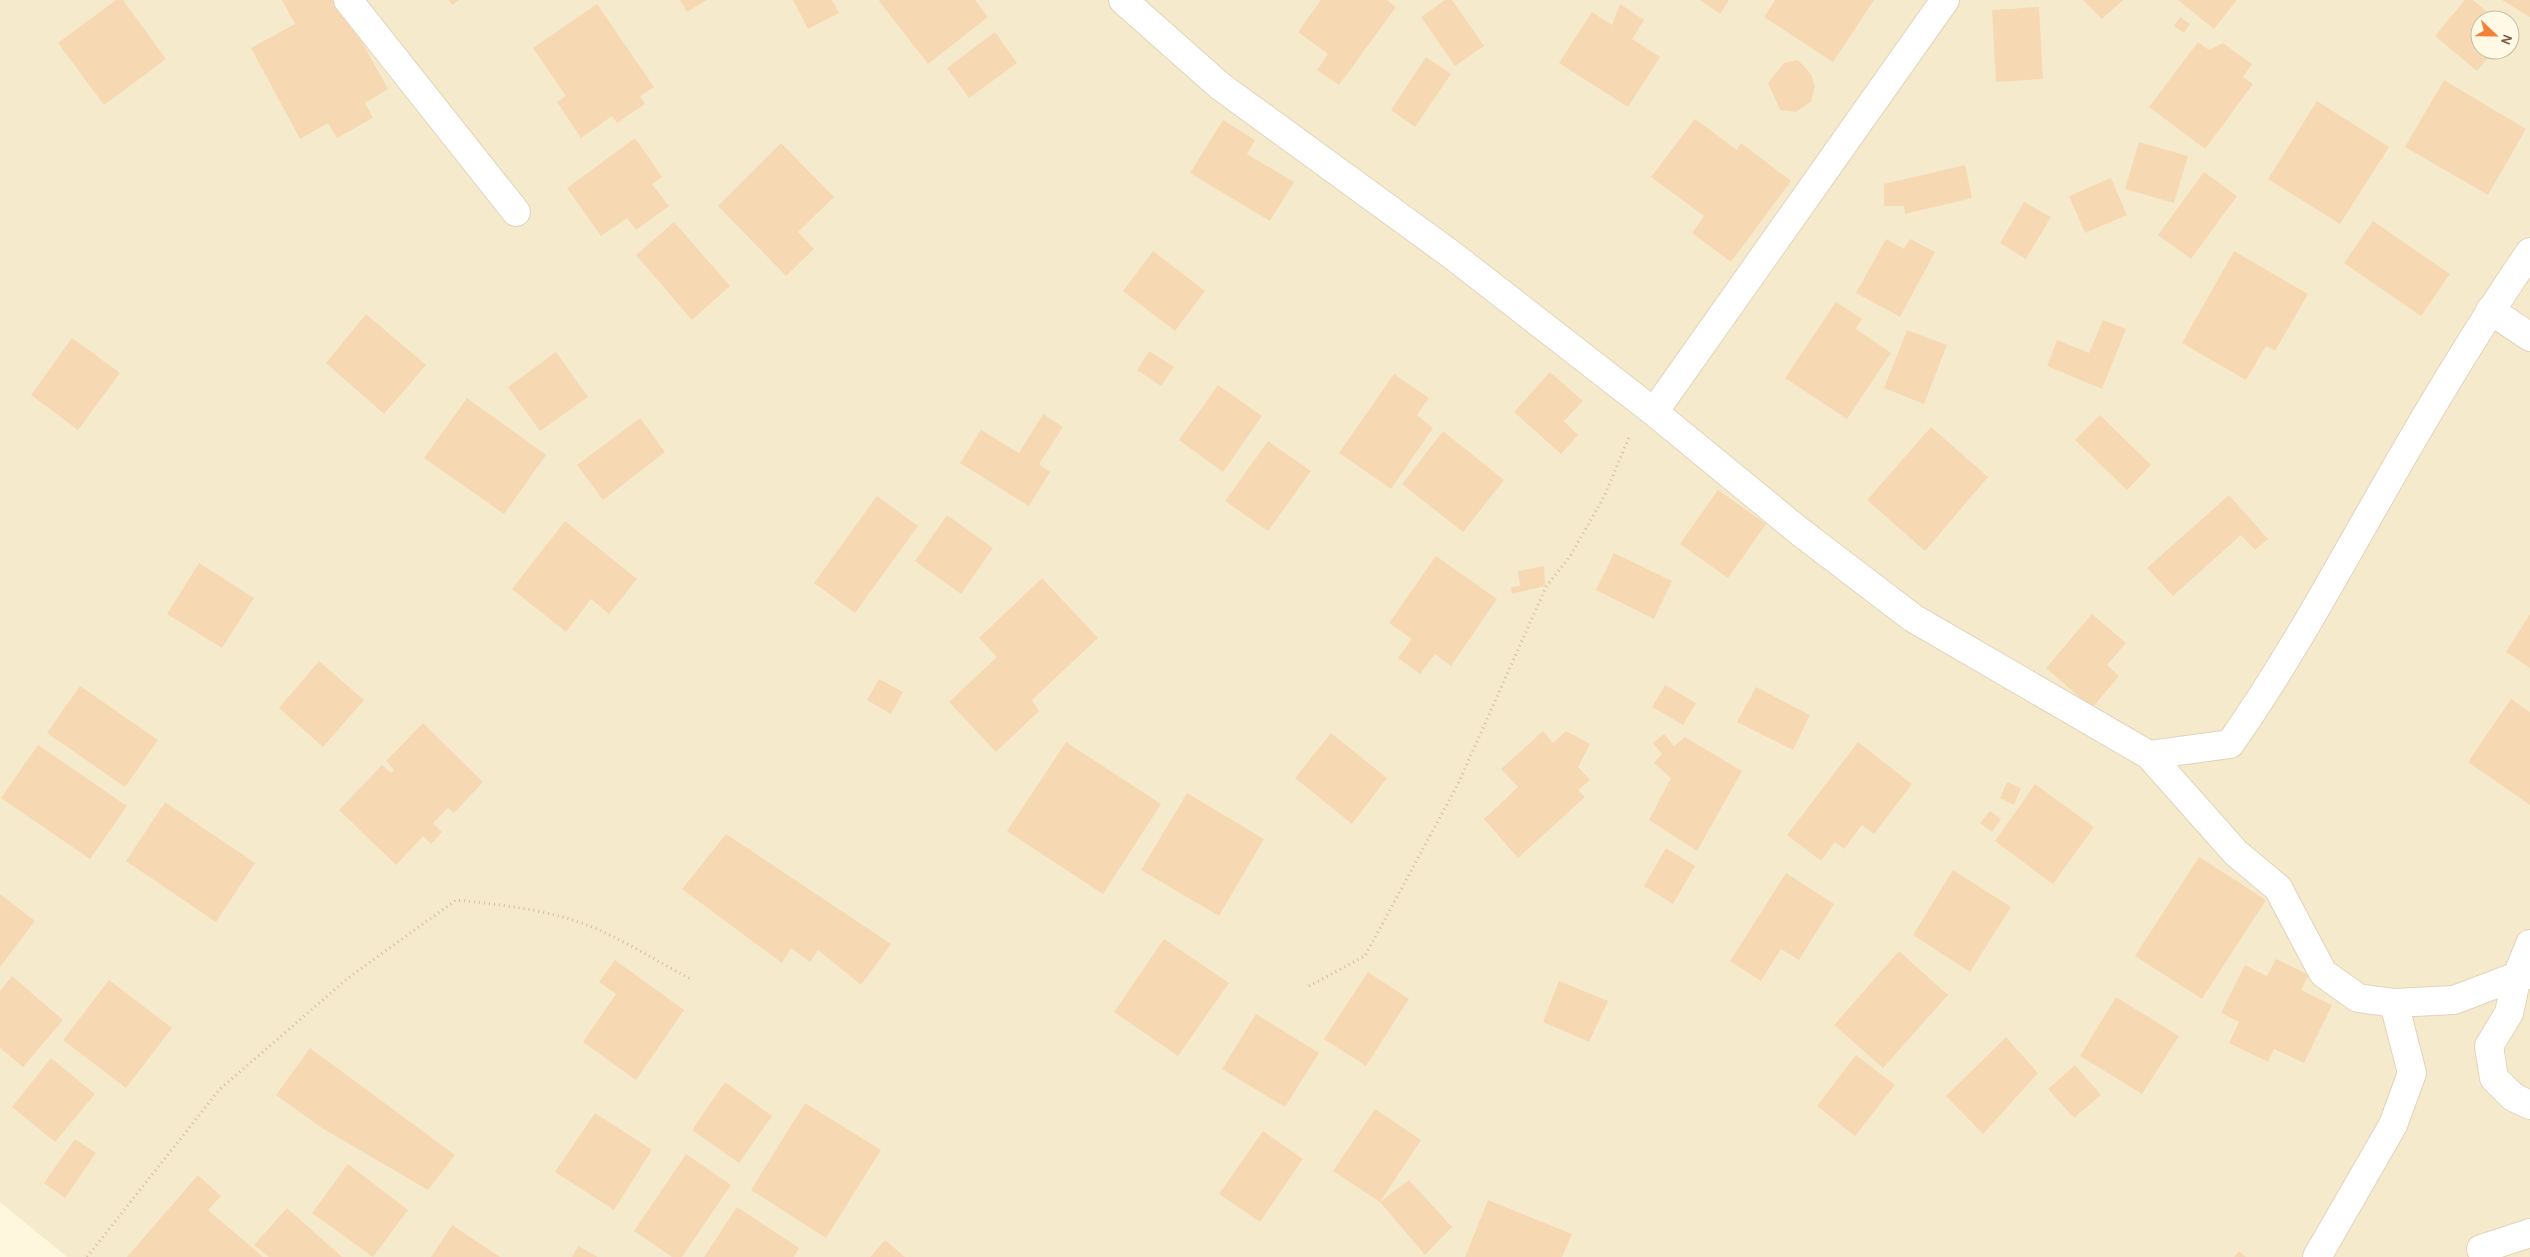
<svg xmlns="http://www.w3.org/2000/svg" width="2530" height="1257" font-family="Karla,sans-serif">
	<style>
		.residential { fill: #f6eacc; fill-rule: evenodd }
		.building { fill: #f6d9b3 }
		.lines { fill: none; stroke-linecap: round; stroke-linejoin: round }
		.minor-casing { stroke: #e2d3ba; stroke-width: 30 }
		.path { stroke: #dabc97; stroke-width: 3; stroke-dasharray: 1 4; stroke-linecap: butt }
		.minor { stroke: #fff; stroke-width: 28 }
	</style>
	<rect width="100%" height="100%" fill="#fef7de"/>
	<path class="residential" d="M0,0h2530v1257h-2463l-67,-55zM2480,20h30v30h-30z"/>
	<path class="building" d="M116,0h7l43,59 -62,46 -46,-62z
		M282,0h57l49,89 -23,14 8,15 -36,20 -9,-15 -28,16 -49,-91 44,-24z
		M449,0h10l-7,5z
		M680,0h27l-20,12z
		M793,0h39l7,13 -31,16z
		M880,0h95l13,17 -60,47 -49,-63z
		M1321,0h66l9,7 -57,78 -22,-15 11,-16 -30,-22z
		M1445,0h7l32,46 -29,20 -34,-49z
		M1700,0h29l-9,14z
		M1775,0h99l-41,62 -69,-45z
		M2083,0h40l-21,19z
		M2178,0h59l-23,29z
		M2465,0h8l24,20h-17v30h15l-18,21 -42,-35z
		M2502,0h28v17z
		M597,4l57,83 -14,9 5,8 -28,19 -5,-7 -31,22 -24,-36 9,-6 -33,-48z
		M1620,4l24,16 -12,19 28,18 -32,50 -69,-44 33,-51 20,13z
		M2039,7l4,72 -47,3 -4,-72z
		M2180,17l10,7 -6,9 -10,-7z
		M995,32l22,31 -48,35 -22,-30z
		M2198,42l11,8 14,-7 29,21 -9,13 10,7 -48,65 -56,-42z
		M1426,57l25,17 -36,53 -24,-17z
		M1798,60l13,14 4,12 -4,16 -15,10 -16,-2 -12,-27 16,-20z
		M2444,80l82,49 -38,66 -83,-48z
		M2317,101l72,46 -49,77 -72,-45z
		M1695,119l42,31 4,-7 50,38 -60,81 -39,-29 12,-17 -53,-39z
		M1223,120l32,20 -8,14 47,28 -24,39 -80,-48z
		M635,138l27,39 -10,7 17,22 -33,24 -9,-12 -26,18 -34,-48z
		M2139,142l49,14 -14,47 -49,-14z
		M781,143l53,54 -36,35 16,17 -28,27 -68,-70z
		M1965,165l7,33 -67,16 -1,-8h-20v-22z
		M2204,172l33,24 -46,63 -33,-24z
		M2111,178l16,37 -42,18 -16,-37z
		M2024,202l27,15 -25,42 -26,-16z
		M2373,221l77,53 -29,42 -77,-53z
		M674,222l56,64 -38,34 -56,-65z
		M1886,239l18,10 6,-10 25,13 -35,65 -44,-24z
		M1153,251l52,40 -30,40 -52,-40z
		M2234,251l74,43 -33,57 -9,-5 -20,34 -64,-37z
		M1836,302l26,17 -6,10 35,24 -44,66 -62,-41z
		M366,314l60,51 -42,49 -58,-51z
		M2103,320l23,9 -24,60 -55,-23 10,-26 32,13z
		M1907,330l40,15 -23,59 -40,-16z
		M72,338l48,35 -42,57 -47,-35z
		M1149,351l25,16 -13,19 -24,-16z
		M556,352l32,45 -48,34 -32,-44z
		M1550,372l33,29 -19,20 14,14 -17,19 -47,-42z
		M1394,374l35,24 -12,17 16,13 -42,61 -52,-36z
		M1218,385l44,31 -39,56 -44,-32z
		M467,398l79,57 -42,59 -80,-56z
		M1043,414l20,13 -24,37 11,8 -21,34 -69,-43 21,-33 38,23z
		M2100,415l51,50 -24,25 -52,-50z
		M640,418l25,34 -62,48 -26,-35z
		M1931,427l57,50 -63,74 -58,-51z
		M1443,431l61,49 -41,52 -61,-48z
		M1268,441l43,30 -43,60 -43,-30z
		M1718,490l48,34 -38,54 -48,-34z
		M2229,495l39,44 -13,11 -14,-15 -68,61 -26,-28z
		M877,496l41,30 -63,87 -41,-30z
		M947,515l46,33 -32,46 -46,-33z
		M565,521l72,58 -28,35 -18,-15 -25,33 -54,-43z
		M1614,553l58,28 -18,38 -58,-29z
		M1436,556l61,43 -46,67 -16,-12 -15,20 -22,-16 14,-19 -23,-16z
		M199,563l55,35 -32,50 -55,-34z
		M1544,566l1,20 -33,8 -1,-7 9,-1 -2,-15z
		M1042,578l56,60 -66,62 7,11 -43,41 -47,-50 48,-45 -18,-19z
		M2092,614l34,29 -19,22 12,11 -27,32 -46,-40z
		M2530,614v54l-24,-16z
		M319,661l45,39 -41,47 -44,-39z
		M879,679l24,13 -12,22 -24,-14z
		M1665,685l31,18 -13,22 -31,-18z
		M80,686l78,54 -33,47 -78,-54z
		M1756,687l54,28 -17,35 -56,-28z
		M2511,699l19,13v93l-62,-43z
		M423,723l60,59 -29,31 -6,-5 -15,15 9,9 -11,12 -8,-8 -27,29 -57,-55 43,-45 9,8 3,-3 -8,-9z
		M1543,731l10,12 13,-12 24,13 -12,23 12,13 -12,10 7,7 -67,61 -34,-39 34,-32 -17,-18z
		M1331,733l56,45 -35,46 -57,-46z
		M1664,734l10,12 11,-9 57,34 -45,80 -48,-31 22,-42 -17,-15 8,-9 -9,-11z
		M1066,742l95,62 -58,90 -96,-63z
		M1858,742l54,42 -38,50 -12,-9 -18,24 -9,-7 -14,19 -34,-26z
		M38,745l89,61 -37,53 -89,-61z
		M2007,782l14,6 -7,17 -14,-7z
		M2035,784l59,43 -41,57 -58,-43z
		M1187,793l77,46 -45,77 -78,-46z
		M165,802l90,61 -39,59 -90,-61z
		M1990,811l11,8 -9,13 -12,-9z
		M726,834l165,110 -30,41 -43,-35 -8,12 -19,-14 -9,15 -100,-74z
		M1666,848l29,18 -22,38 -29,-18z
		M2199,857l67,43 -64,99 -67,-43z
		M1953,870l58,37 -41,65 -57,-37z
		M1786,873l48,31 -35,56 -18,-11 -20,32 -31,-20z
		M0,894l35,27 -35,46z
		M1164,939l65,44 -51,73 -64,-44z
		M1899,951l49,44 -65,73 -49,-43z
		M2276,959l33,16 -8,15 31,15 -28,58 -30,-14 -6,13 -39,-19 10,-21 -18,-9 24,-48 22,11z
		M615,960l69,50 -48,70 -53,-38 33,-48 -17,-12z
		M1368,972l41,27 -43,67 -42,-27z
		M12,976l51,44 -40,47 -23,-19v-57z
		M109,980l63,48 -46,60 -63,-48z
		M1559,981l49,20 -19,41 -46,-20z
		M2116,997l63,39 -37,58 -62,-38z
		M1256,1014l63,39 -34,54 -63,-38z
		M2006,1037l32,36 -55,61 -37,-38z
		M310,1048l145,107 -27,35 -106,-62 -46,-33z
		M1856,1055l39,30 -40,51 -38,-30z
		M51,1058l44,36 -40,48 -43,-35z
		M2075,1065l26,30 -27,23 -26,-29z
		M725,1082l47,34 -33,47 -47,-33z
		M805,1103l76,47 -55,88 -75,-48z
		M1375,1109l46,31 -41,62 -47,-31z
		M595,1113l57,37 -38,60 -59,-38z
		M1263,1131l40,28 -43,63 -41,-28z
		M75,1139l21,14 -31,45 -21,-15z
		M686,1154l45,31 -49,72h-10l-38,-26z
		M348,1164l60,46 -35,47 -61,-44z
		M198,1175l23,21 -13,14 55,47h-136z
		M1409,1180l43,47 -27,28 -45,-53z
		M1488,1200l84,34 -10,23h-97z
		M737,1207l62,41 -5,9h-90z
		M287,1208l55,49h-73l-15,-12z
		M452,1225l48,32h-69z
		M885,1240l20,17h-35z
		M578,1246l20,11h-26z
		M2239,1251l7,6h-12z"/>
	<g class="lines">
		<defs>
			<path id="minor" d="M348,0l168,212
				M1123,0l97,86 232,169 202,157 145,119 114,87 236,137 87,98 42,35 45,85 35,25 36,5 60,-3 63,-24 13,-1
				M2490,310l40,27
				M1654,412l291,-412
				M2149,755l81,-11c55,-78 100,-161 147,-243 48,-85 98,-169 153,-249
				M2530,944l-13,32 -8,37 -20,33 5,32 19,19 17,8
				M2481,1249l49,-16
				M2317,1257l76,-132 19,-52 -18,-70"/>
		</defs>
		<use href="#minor" class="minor-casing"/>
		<path class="path" d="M1309,986l56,-30 93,-172 88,-197 24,-31 34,-59 25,-60
			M87,1257l132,-167 129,-112 108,-78c48,5 98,10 143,30 31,14 61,33 92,49"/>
		<use href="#minor" class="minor"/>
	</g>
	<g transform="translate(2495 35) rotate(112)"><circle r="24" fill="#fff9e6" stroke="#c8bba5"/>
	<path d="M0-4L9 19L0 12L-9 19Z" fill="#f38038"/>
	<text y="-8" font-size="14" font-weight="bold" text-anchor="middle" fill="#765e44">N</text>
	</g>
</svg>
